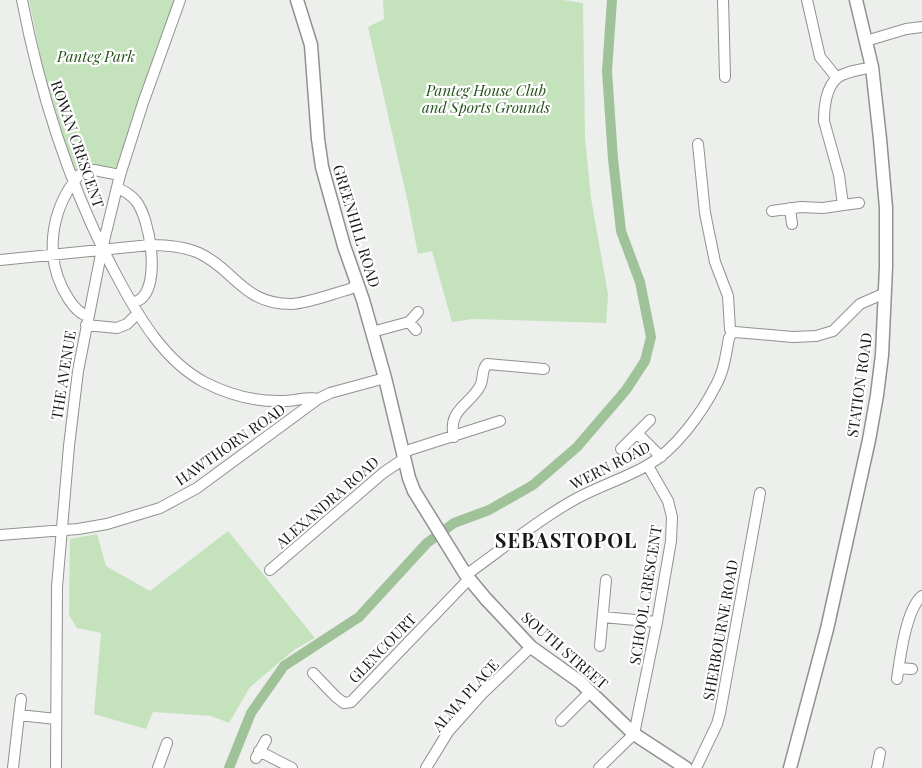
<svg xmlns="http://www.w3.org/2000/svg" width="922" height="768" font-family="'Playfair Display',serif">
	<style>
		.green { fill: #c4e3bd }
		.lines { fill: none; stroke-linecap: round; stroke-linejoin: round }
		.canal { stroke: #a0c298; stroke-width: 10 }
		.minor-casing { stroke: #90928f; stroke-width: 12 }
		.tertiary-casing { stroke: #90928f; stroke-width: 15 }
		.minor { stroke: #fff; stroke-width: 10 }
		.tertiary { stroke: #fff; stroke-width: 12 }
		.labels { text-anchor: middle; dominant-baseline: central; stroke-width: 4.5; stroke-linejoin: round; paint-order: stroke }
		.park-label { font-size: 15px; font-style: italic; fill: #235118; stroke: #fff }
		.street-label { font-size: 15px; fill: #171817; stroke: #fff }
		.district-label { font-size: 20px; font-weight: bold; letter-spacing: 1px; fill: #171817; stroke: #fff }
	</style>
	<rect width="100%" height="100%" fill="#ecefec"/>
	<path class="green" d="M29,0h147l-39,104 -20,64 -30,-4 -13,9 -31,-105z
		M383,0h180l20,3 2,135 6,60 17,96 -2,29 -133,-4 -21,3 -20,-71 -14,3 -10,-51 -40,-176 16,-8z
		M228,531l87,107 -21,12 -44,37 -21,36 -18,-7 -58,-4 -7,17 -52,-15 7,-81 -24,-5 -8,-13 1,-76 27,-5 9,32 44,25z"/>
	<g class="lines">
		<path class="canal" d="M229,768l22,-55 33,-47 75,-49 68,-74 27,-20 35,-13 44,-25 44,-38 49,-57 19,-29 6,-24 -11,-55 -19,-51 -8,-72 -6,-88 5,-71"/>
		<defs>
			<path id="minor" d="M22,0c19,98 50,194 98,282 20,37 45,79 84,100 25,13 52,20 80,19 12,0 23,-5 34,-2
				M723,0l2,77
				M807,0l13,57 17,21
				M866,41l40,-12 16,-2
				M117,188c8,3 14,7 19,13 14,18 24,79 6,97 -2,2 -7,4 -10,5
				M843,205l16,-2
				M790,208l2,16
				M772,211l29,-4 22,1 20,-3 -4,-30 -15,-54c0,-14 2,-33 13,-43 8,-7 24,-8 35,-11
				M0,260l150,-15c17,0 33,1 49,8 36,17 44,51 92,51 19,-1 40,-10 59,-15l7,-4
				M88,316c-9,-2 -15,-10 -20,-18 -25,-39 -18,-88 11,-123l15,-5 26,5
				M86,325l31,3 10,-4 11,-11
				M416,330l-7,-8 9,-10
				M372,332l37,-10
				M732,333l3,-1 58,5 23,-1 17,-5 27,-27 25,-11
				M637,433l24,24
				M454,437c-7,-27 16,-32 26,-51 4,-7 1,-16 7,-22l57,5
				M621,449l29,-29
				M403,452l97,-31
				M0,535l78,-6 29,-5 53,-16 37,-20 121,-89 12,-6 55,-15
				M270,570l113,-97 22,-15
				M466,575c35,-25 69,-53 106,-74 24,-14 52,-22 76,-36 27,-15 54,-52 68,-80 8,-14 10,-31 13,-47l3,-5 -2,-4 -2,-33 -13,-34 -10,-49 -7,-69
				M603,617l54,5
				M600,646l6,-66
				M899,668l13,1
				M313,673l23,24 8,6 7,-1 119,-124
				M897,679c3,-21 9,-70 25,-83
				M19,715l2,-16
				M561,721l29,-29
				M259,751l33,17
				M256,758l10,-18
				M13,768l6,-53 37,4
				M56,768l1,-181 12,-141 9,-75 24,-122 18,-74 23,-72 37,-103
				M158,768l9,-25
				M426,768l22,-36 33,-37 50,-48
				M599,768l35,-34 23,-112 14,-81 1,-24 -4,-16 -20,-35
				M696,768l21,-44 3,-11 40,-220
				M877,768l3,-15"/>
			<path id="tertiary" d="M297,0l14,45 7,94 4,28 22,79 19,54 22,78 24,100 5,13 52,84 20,24 45,48 49,35 54,52 52,34
				M790,768l37,-139 42,-189 8,-45 5,-40 4,-88v-59l-6,-69 -8,-72 -16,-67"/>
		</defs>
		<use href="#minor" class="minor-casing"/>
		<use href="#tertiary" class="tertiary-casing"/>
		<use href="#minor" class="minor"/>
		<use href="#tertiary" class="tertiary"/>
	</g>
	<g class="labels">
		<g class="park-label">
			<text x="96" y="56">Panteg Park</text>
			<text x="486" y="90">Panteg House Club<tspan x="486" dy="17">and Sports Grounds</tspan></text>
		</g>
		<g class="street-label">
			<text transform="translate(78 144) rotate(71)">ROWAN CRESCENT</text>
			<text transform="translate(357 226) rotate(73)">GREENHILL ROAD</text>
			<text transform="translate(63 375) rotate(-81)">THE AVENUE</text>
			<text transform="translate(859 385) rotate(-82)">STATION ROAD</text>
			<text transform="translate(230 444) rotate(-35)">HAWTHORN ROAD</text>
			<text transform="translate(610 465) rotate(-27)">WERN ROAD</text>
			<text transform="translate(327 502) rotate(-41)">ALEXANDRA ROAD</text>
			<text transform="translate(645 595) rotate(-81)">SCHOOL CRESCENT</text>
			<text transform="translate(720 630) rotate(-80)">SHERBOURNE ROAD</text>
			<text transform="translate(382 648) rotate(-46)">GLENCOURT</text>
			<text transform="translate(565 650) rotate(41)">SOUTH STREET</text>
			<text transform="translate(465 695) rotate(-48)">ALMA PLACE</text>
		</g>
		<g class="district-label">
			<text x="566" y="539">SEBASTOPOL</text>
		</g>
	</g>
</svg>
